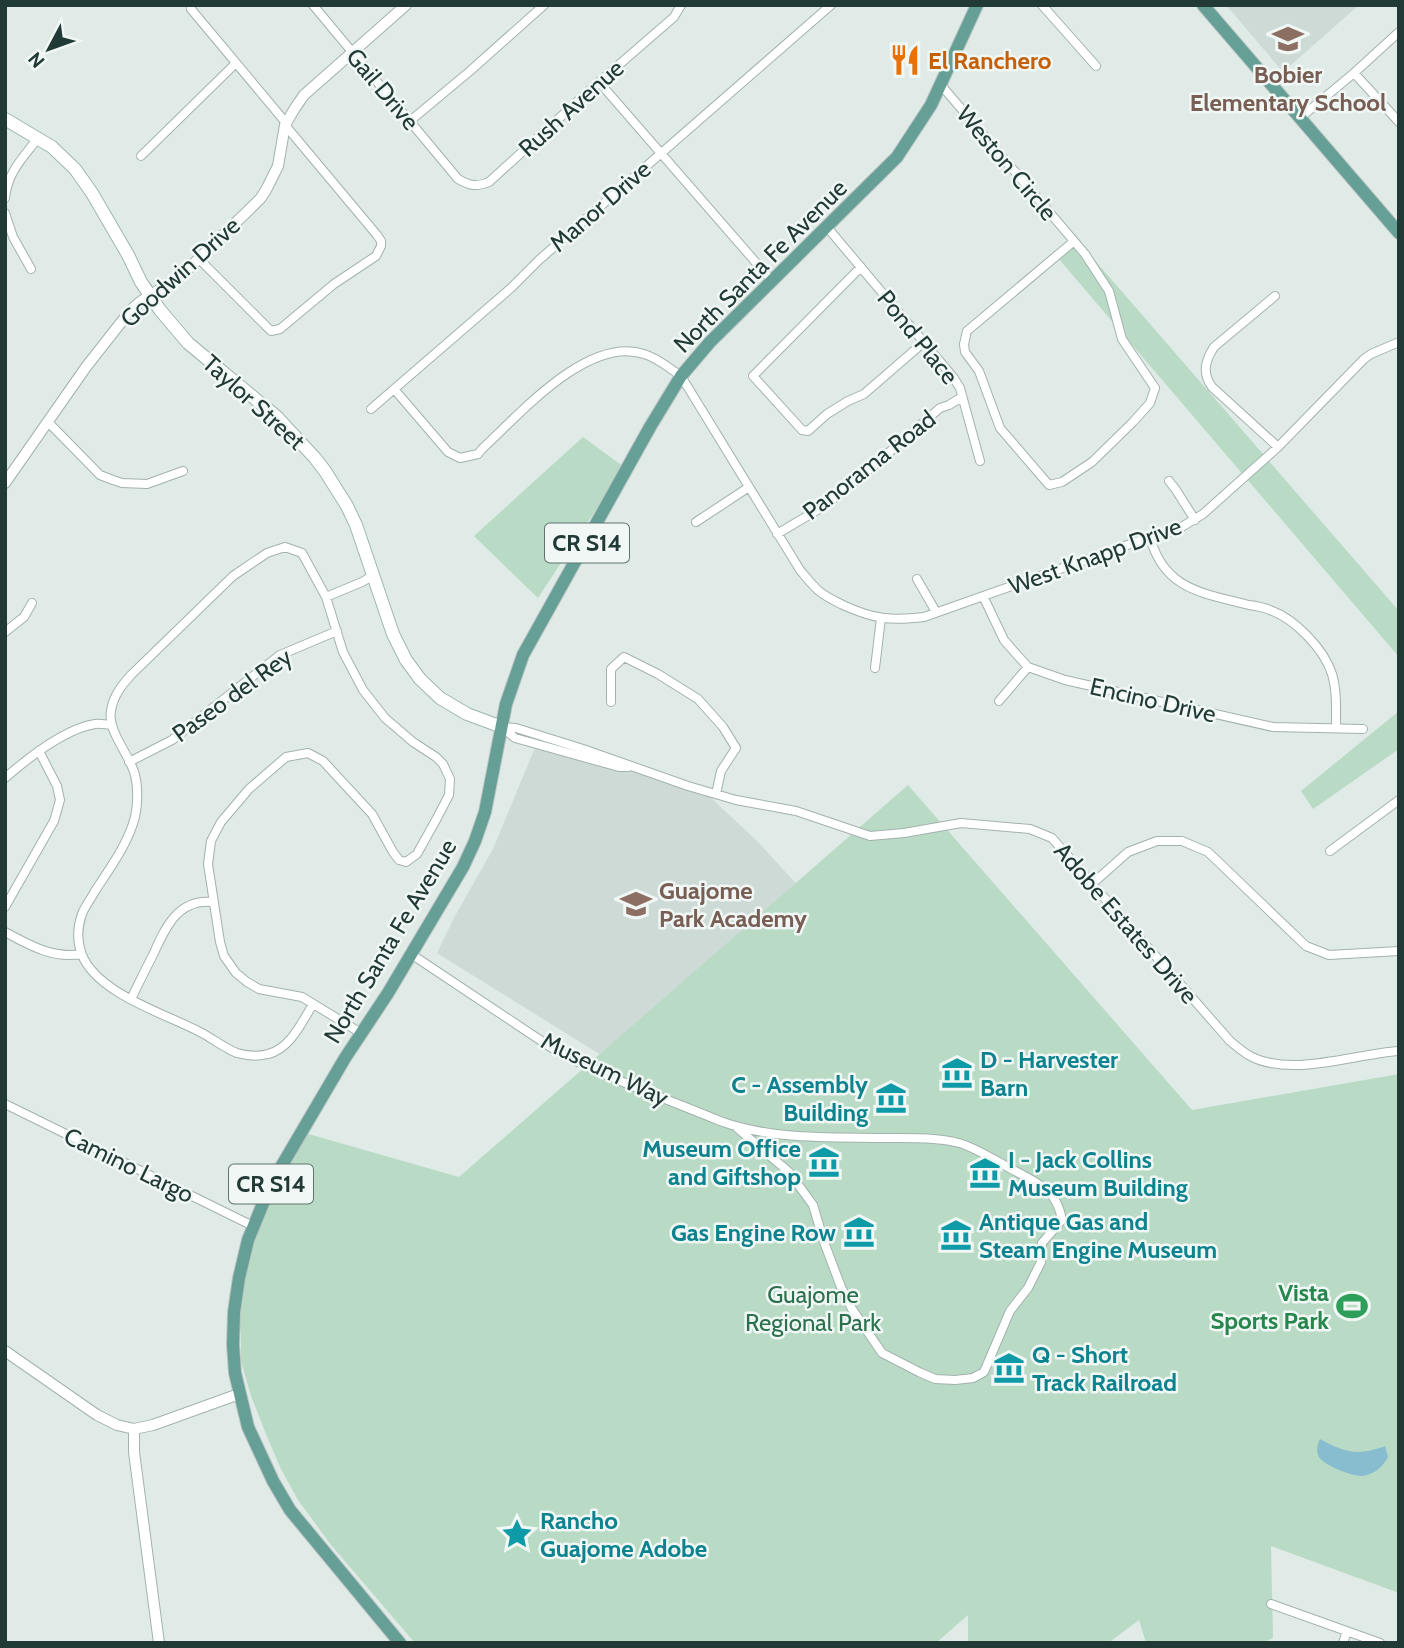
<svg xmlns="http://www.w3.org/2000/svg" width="1404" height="1648" font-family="Cabin,sans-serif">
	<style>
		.built { fill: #cedad6 }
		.green { fill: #b9dbc6 }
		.water { fill: #88bdcf }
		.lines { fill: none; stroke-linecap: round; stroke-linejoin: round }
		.minor-casing { stroke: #a3b2ae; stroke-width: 10 }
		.tertiary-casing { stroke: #a3b2ae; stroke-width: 12 }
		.secondary-casing { stroke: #9fb6b0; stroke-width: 14 }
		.primary-casing { stroke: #bcc4c3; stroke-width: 14 }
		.minor { stroke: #fff; stroke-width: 8 }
		.tertiary { stroke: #fff; stroke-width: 10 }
		.secondary { stroke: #fff; stroke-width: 12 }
		.primary { stroke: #659f96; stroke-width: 12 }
		.labels { text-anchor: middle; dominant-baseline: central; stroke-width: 5; stroke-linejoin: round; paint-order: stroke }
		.shield { fill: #f0f7f4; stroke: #5f736f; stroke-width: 2 }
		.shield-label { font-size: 23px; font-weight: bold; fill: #213a36 }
		.food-label { font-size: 24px; font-weight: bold; fill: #c56008; stroke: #f0f7f4; text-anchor: start }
		.education-label { font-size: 24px; font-weight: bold; fill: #785e54; stroke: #f0f7f4 }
		.street-label { font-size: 24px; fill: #213a36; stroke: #f0f7f4 }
		.culture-label { font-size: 24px; font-weight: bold; fill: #0d838f; stroke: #f0f7f4; text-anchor: start }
		.leisure-label { font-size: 24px; font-weight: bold; fill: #27864d; stroke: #f0f7f4; text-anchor: end }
		.park-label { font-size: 24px; fill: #2c704d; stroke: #f0f7f4 }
	</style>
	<rect width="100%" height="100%" fill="#e0eae7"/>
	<path class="built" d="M1226,5h133l-76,67z
		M539,738l170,58 48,45 47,51 -158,191 -209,-130 18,-37 38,-67z"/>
	<path class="green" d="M1078,241l321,370v46l-341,-399z
		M583,437l41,30 -86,131 -64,-62z
		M1399,711v38l-86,60 -12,-18z
		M908,785l284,325 207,-36v519l-128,-47 2,92 -11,5h-116l-7,-23 -31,23h-140v-28l-32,28h-521l-84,-98 -33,-45 -17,-31 -13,-30 -17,-43 -10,-35v-28l-3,-19 3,-23 20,-76 44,-82 154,44z"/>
	<path class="water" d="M1320,1439c25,14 38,17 65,7l3,11c-5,10 -15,18 -26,19 -10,0 -41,-11 -44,-21 -2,-6 0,-12 2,-16z"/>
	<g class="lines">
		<defs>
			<path id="minor" d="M313,5l145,174c12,7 19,8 31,3l110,-100 75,-65 7,-12
				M1042,5l54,61
				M191,9l96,115
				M1354,73l45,49
				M599,82l173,199
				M941,85l144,169 24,37 13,48 33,49 -5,15 -17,19 -41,40 -30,20 -13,3 -49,-57 -21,-57 -14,-19 -1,-8 3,-13 106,-89
				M1300,118l54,-45 45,-41
				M410,121l60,-50 74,-66
				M141,156l95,-93
				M5,198c3,-27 18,-40 33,-60
				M5,213l8,24 18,32
				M827,227l126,150 7,11 20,73
				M199,259l72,72 9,-2 54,-45 42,-28 5,-10v-5l-4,-6 -92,-110
				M861,267l-108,109 49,54 6,1 19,-17 21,-13 16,-7 60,-52
				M1275,296l-61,51c-9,14 -12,26 -2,40l66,60
				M394,389l54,63 12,6 18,-4 4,-5c37,-34 106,-114 162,-95 14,4 25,14 37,22l119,194c6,7 12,15 19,21 7,6 16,10 24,14 30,14 48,16 81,12l226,-80 25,-6 28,-17 75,-67 86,-88 7,-5 28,-12
				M371,409l140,-121 28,-28 41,-36 251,-219
				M48,422l52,53 13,5 9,3 25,1 36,-13
				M1169,481l7,9 19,30
				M696,522l53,-35
				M777,534l47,-28 39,-31 77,-67 9,-3 13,-8
				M1150,537c14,53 53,56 99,68 7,1 14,2 21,5 25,9 54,39 62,64 5,17 4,35 4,53
				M917,579l19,33
				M983,596l21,44 14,16 10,11 37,13 208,47 90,2
				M326,597l36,-15 12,-7
				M5,632l19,-15 8,-14
				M875,668l6,-50
				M999,701l29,-34
				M611,702v-33l13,-12 34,17 40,25 25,28 13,21 -15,23 -5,23
				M502,727l14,1 67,21 105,37 48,14 60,11 74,25 34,-3 57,-10 69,6 22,9 178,203c7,6 14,12 22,16 41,20 102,-3 147,-6
				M502,727l13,11 104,29h9
				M129,762l43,-22 108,-85 57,-24
				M5,778c23,-20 59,-49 90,-54 6,-1 12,1 17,1
				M1330,851l69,-51
				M1092,884l36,-32 29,-11h25l26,11 98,94 23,9 70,-4
				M5,907l49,-86 6,-21 -3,-14 -18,-35
				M5,932c24,13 48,27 76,22
				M411,954l144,96c53,29 110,48 165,71 52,19 110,16 164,17 25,0 52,-1 75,5 16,4 42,21 58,29 24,13 40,19 45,48l-20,23 -1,19 -13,26 -18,23 -26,61 -11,6 -18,2 -20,-1 -16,-7 -37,-19 -30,-44 -11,-22 -17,-45 -11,-37 -24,-33 -53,-45
				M131,999c7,-14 14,-29 22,-44 12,-27 25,-57 60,-53
				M313,1004c-11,18 -23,45 -45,50 -11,3 -20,2 -31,-1 -13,-5 -25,-15 -37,-21 -34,-18 -102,-38 -118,-77 -5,-13 -5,-27 0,-41 3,-8 9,-15 13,-23 15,-23 33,-47 40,-74 3,-13 3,-30 0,-42 -5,-20 -28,-44 -24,-64 2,-15 11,-26 20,-36l102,-99 34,-23 18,-6 17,6 24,44 17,55 20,38 22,28 28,24 23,15 7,7 7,15 -1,16 -12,23 -20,36 -11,8 -7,-2 -6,-8 -21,-38 -49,-53 -15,-8 -22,4 -37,32 -28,33 -10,19 -3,23 12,78 4,14 12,17 11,9 12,7 43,8 59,36
				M5,1104l248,122
				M1271,1604l109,39
				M1343,1643l4,-12"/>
			<path id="tertiary" d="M5,483l81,-116 44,-56 10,-9 42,-27 78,-76 6,-9 12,-24 7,-41 10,-17 9,-13 102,-90
				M5,1351l92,64 20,10 17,4 19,-4 86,-31
				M134,1429v23l25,191"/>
			<path id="secondary" d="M5,119l47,28 23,22 17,24 36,62 13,27 19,28 28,33 89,74 38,41 10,13 22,35 9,19 37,109 13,26 14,19 20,19 27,16 35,13"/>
			<path id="primary" d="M1203,5l196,228
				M400,1643l-110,-133 -17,-29 -25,-54 -13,-54 -2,-28 1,-33 5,-34 9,-38 23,-56 74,-126 43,-65 75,-126 12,-26 10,-29 21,-108 17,-49 127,-228 31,-51 29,-34 187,-185 34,-52 46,-100"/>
		</defs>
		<use href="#minor" class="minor-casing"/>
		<use href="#tertiary" class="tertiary-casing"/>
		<use href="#secondary" class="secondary-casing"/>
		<use href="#primary" class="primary-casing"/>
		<use href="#minor" class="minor"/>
		<use href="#tertiary" class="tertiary"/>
		<use href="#secondary" class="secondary"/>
		<use href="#primary" class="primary"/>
	</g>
	<defs>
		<symbol id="school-bare" viewBox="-9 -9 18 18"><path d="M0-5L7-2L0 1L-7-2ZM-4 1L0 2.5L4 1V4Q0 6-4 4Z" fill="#8d6e63" stroke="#f0f7f4" stroke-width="2.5" paint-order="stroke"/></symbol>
		<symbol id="restaurant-bare" viewBox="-9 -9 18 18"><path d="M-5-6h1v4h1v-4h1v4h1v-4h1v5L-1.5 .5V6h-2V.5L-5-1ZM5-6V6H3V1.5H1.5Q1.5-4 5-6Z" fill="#e8710a" stroke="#f0f7f4" stroke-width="2.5" paint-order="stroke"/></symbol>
		<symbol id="museum-bare" viewBox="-9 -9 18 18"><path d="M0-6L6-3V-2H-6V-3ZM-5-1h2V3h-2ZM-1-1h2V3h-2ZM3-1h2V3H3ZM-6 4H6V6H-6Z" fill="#0f9aa8" stroke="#f0f7f4" stroke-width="2.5" paint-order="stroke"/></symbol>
		<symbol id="stadium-bare" viewBox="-9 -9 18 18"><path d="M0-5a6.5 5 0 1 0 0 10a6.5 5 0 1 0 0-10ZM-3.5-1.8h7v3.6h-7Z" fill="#2e9e5b" stroke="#f0f7f4" stroke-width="2.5" paint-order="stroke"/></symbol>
		<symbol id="sight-bare" viewBox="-9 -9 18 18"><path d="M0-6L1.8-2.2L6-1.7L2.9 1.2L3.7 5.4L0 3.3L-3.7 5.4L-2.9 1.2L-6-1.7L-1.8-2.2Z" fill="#0f9aa8" stroke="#f0f7f4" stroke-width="2.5" paint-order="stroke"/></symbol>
	</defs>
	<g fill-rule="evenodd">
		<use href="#school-bare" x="1266" y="17" width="44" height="44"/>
		<use href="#restaurant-bare" x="883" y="38" width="44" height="44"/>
		<use href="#school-bare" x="614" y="882" width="44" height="44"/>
		<use href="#museum-bare" x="935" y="1051" width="44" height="44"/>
		<use href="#museum-bare" x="869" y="1076" width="44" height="44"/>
		<use href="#museum-bare" x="802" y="1140" width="44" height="44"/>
		<use href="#museum-bare" x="963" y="1151" width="44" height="44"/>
		<use href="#museum-bare" x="837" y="1210" width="44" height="44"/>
		<use href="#museum-bare" x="934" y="1213" width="44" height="44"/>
		<use href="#stadium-bare" x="1330" y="1284" width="44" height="44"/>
		<use href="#museum-bare" x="987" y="1346" width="44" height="44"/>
		<use href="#sight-bare" x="495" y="1512" width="44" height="44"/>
	</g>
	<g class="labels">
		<g class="shield">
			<rect x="545" y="523.5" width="84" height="39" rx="5"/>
			<rect x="229" y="1164.5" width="84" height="39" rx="5"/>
		</g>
		<g class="shield-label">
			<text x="587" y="543">CR S14</text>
			<text x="271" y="1184">CR S14</text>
		</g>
		<g class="food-label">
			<text x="928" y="60">El Ranchero</text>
		</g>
		<g class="education-label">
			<text x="1288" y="74">Bobier<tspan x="1288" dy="28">Elementary School</tspan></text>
			<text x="659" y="890" text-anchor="start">Guajome<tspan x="659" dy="28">Park Academy</tspan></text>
		</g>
		<g class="street-label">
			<text transform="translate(383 89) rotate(50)">Gail Drive</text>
			<text transform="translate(571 108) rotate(-42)">Rush Avenue</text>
			<text transform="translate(1007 163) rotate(50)">Weston Circle</text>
			<text transform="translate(600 206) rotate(-41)">Manor Drive</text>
			<text transform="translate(760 266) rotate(-45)">North Santa Fe Avenue</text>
			<text transform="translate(180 272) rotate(-42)">Goodwin Drive</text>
			<text transform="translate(918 337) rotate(51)">Pond Place</text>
			<text transform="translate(254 402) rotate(42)">Taylor Street</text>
			<text transform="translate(869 465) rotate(-38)">Panorama Road</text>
			<text transform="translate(1095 556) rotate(-20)">West Knapp Drive</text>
			<text transform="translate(232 695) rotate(-36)">Paseo del Rey</text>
			<text transform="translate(1153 700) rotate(13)">Encino Drive</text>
			<text transform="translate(1126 923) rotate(49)">Adobe Estates Drive</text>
			<text transform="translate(390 941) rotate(-59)">North Santa Fe Avenue</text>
			<text transform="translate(605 1069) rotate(26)">Museum Way</text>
			<text transform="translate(129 1165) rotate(26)">Camino Largo</text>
		</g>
		<g class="culture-label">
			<text x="980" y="1059">D - Harvester<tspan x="980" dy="28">Barn</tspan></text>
			<text x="868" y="1084" text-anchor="end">C - Assembly<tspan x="868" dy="28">Building</tspan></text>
			<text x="801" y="1148" text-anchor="end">Museum Office<tspan x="801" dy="28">and Giftshop</tspan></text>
			<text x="1008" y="1159">I - Jack Collins<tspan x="1008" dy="28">Museum Building</tspan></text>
			<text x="979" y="1221">Antique Gas and<tspan x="979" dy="28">Steam Engine Museum</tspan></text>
			<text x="836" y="1232" text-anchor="end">Gas Engine Row</text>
			<text x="1032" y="1354">Q - Short<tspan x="1032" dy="28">Track Railroad</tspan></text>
			<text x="540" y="1520">Rancho<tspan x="540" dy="28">Guajome Adobe</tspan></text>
		</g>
		<g class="leisure-label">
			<text x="1329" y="1292">Vista<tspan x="1329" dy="28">Sports Park</tspan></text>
		</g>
		<g class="park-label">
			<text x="813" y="1294">Guajome<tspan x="813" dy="28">Regional Park</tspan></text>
		</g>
	</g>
	<rect width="1404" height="1648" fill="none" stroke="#213a36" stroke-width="14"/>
	<g transform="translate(49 49) rotate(229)" stroke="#f0f7f4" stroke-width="5" paint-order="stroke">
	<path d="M0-5L12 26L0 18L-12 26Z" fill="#213a36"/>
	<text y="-10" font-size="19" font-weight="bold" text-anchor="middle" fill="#213a36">N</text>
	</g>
</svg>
